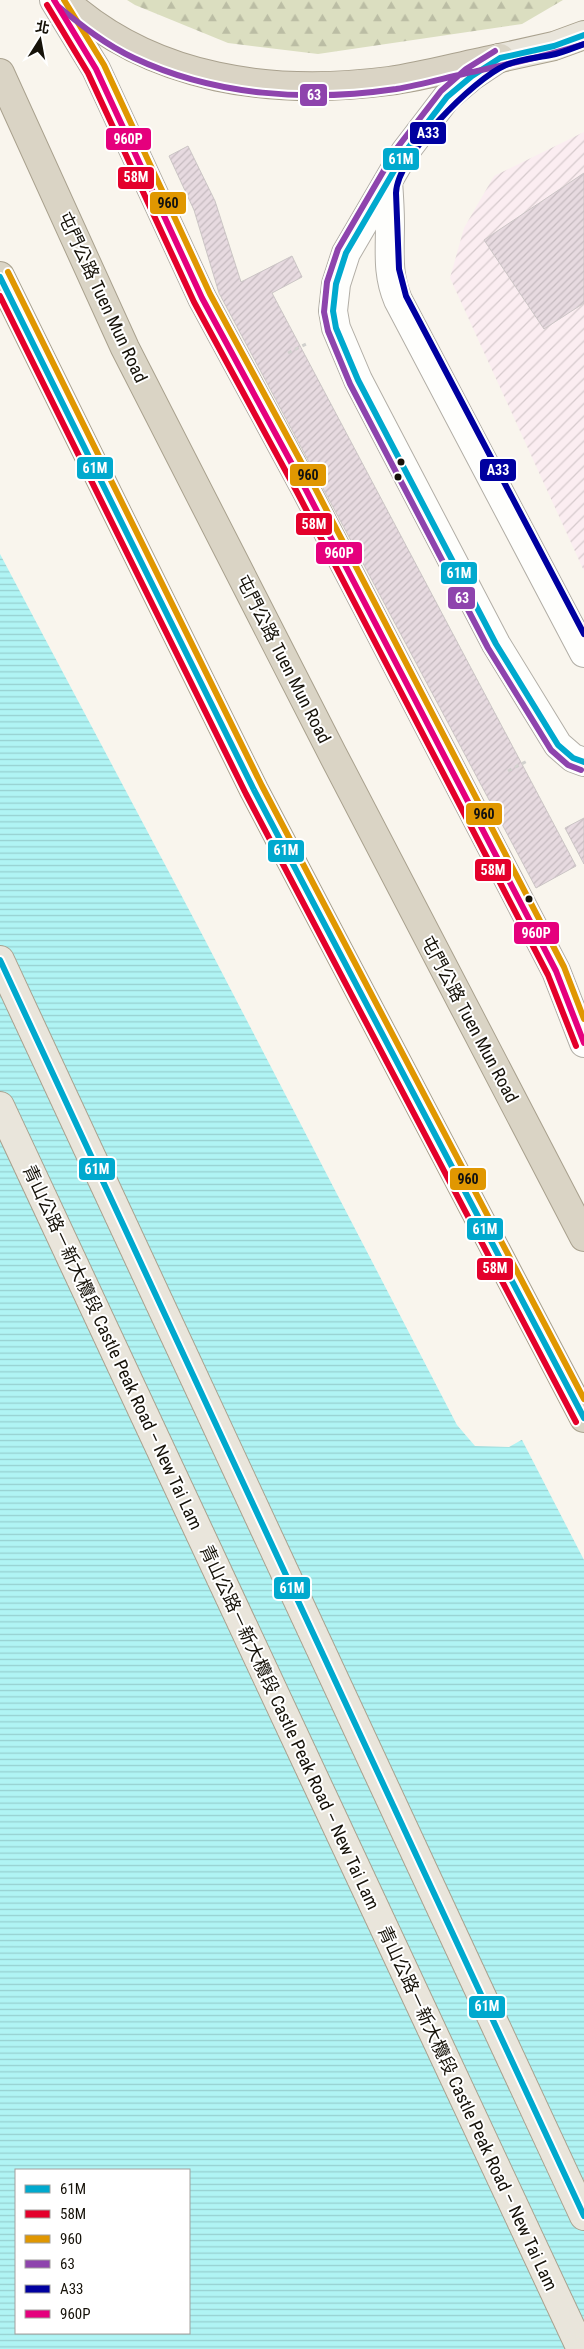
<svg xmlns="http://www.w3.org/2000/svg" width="584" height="2349" font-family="'Roboto Condensed','Noto Sans TC',sans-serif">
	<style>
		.industrial { fill: url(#industrial-furrows) }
		.forest { fill: url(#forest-firs) }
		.water { fill: url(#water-rules); fill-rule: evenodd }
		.pier { fill: #f9f5ed }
		.building { fill: url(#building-hatch); stroke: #cbc5c5 }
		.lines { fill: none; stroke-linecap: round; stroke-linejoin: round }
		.minor-casing { stroke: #b2aea6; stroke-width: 30 }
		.major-casing { stroke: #a9a18e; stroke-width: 30 }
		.highway-casing { stroke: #a9a18e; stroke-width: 30 }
		.path { stroke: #d1d0cd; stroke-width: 3; stroke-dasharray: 4 4; stroke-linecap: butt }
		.minor { stroke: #fefefc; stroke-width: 28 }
		.major { stroke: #e9e5db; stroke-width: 28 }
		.highway { stroke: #dad4c5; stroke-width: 28 }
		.bus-1-casing { stroke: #fff; stroke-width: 10 }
		.bus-2-casing { stroke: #fff; stroke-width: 10 }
		.bus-3-casing { stroke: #fff; stroke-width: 10 }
		.bus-4-casing { stroke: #fff; stroke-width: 10 }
		.bus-5-casing { stroke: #fff; stroke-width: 10 }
		.bus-6-casing { stroke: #fff; stroke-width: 10 }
		.bus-1 { stroke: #00a9ce; stroke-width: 6 }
		.bus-2 { stroke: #e4002b; stroke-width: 6 }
		.bus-3 { stroke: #e09701; stroke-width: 6 }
		.bus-4 { stroke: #8e44ad; stroke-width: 6 }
		.bus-5 { stroke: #0000a0; stroke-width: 6 }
		.bus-6 { stroke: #e5007d; stroke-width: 6 }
		.bus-dot { fill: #161209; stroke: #fff; stroke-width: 2 }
		.labels { text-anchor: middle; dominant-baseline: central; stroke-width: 4; stroke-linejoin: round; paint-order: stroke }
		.street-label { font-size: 18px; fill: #161209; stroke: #fff }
		.line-badge { stroke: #fff; stroke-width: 2 }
		.badge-label { font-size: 14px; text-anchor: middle; font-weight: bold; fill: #fff }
		.pale-badge-label { font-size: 14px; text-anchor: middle; font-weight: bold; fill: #111 }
	</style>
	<defs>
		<pattern id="industrial-furrows" width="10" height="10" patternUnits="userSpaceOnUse" patternTransform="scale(1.25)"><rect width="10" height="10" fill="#fbedf1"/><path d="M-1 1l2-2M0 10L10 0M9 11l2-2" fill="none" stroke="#d6cacd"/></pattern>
		<pattern id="forest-firs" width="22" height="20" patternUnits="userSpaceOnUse" patternTransform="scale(1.25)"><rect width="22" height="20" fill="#dbdec0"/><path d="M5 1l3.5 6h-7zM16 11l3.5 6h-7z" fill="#bbbda4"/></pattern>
		<pattern id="water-rules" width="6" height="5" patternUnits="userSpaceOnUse" patternTransform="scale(1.25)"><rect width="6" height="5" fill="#b0f4f4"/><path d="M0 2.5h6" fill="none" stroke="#97d0d0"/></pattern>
		<pattern id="building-hatch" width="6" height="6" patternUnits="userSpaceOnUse" patternTransform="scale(1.25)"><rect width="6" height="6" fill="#e7dae0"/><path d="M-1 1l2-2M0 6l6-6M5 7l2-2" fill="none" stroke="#c5babf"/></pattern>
	</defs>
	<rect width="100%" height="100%" fill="#f9f5ed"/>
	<path class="industrial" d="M584,132v439l-134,-293 14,-50 30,-52z"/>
	<path class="forest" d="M127,0h436l-41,24 -204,30 -90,-11 -93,-38z"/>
	<path class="water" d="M0,554l204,384 253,487 18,21 34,1 75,-42v944h-584zM16,2170h173v163h-173z"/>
	<path class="pier" d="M584,1402v158l-63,-122z"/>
	<path class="building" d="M188,146l27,55 26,81 51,-26 10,21 -30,16 304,573 -40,22 -317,-595 -25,-83 -25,-54z
		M584,173v130l-40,26 -60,-89z
		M584,818v46l-19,-36z"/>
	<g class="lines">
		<defs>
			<path id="minor" d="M54,0l42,69 106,229 103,190 251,483 28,72
				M499,58l-27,18 -25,21 -42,55 -59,101 -10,31 -3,27 3,17 22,52 138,264 62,101 15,13 11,4
				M388,181c1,14 2,29 2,43 0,28 -3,50 8,76l186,353"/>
			<path id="major" d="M500,58l54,-12 30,-11
				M0,960l584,1256
				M0,1106l581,1243"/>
			<path id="highway" d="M64,0c89,81 210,96 325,81 37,-5 74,-16 111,-23
				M0,73l125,275 207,405 252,484
				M0,276l254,514 330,628"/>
		</defs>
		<use href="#minor" class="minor-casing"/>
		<use href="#major" class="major-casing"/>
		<use href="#highway" class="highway-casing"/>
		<path class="path" d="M288,353l18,-9
			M508,771l21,-11"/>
		<use href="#minor" class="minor"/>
		<use href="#major" class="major"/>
		<use href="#highway" class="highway"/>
		<defs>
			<path id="bus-1" d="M584,35l-30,11 -54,12 -28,18 -25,21 -42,55 -59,101 -10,31 -3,27 3,17 22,52 138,264 62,101 15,13 11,4
				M0,277l254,513 330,628
				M0,960l584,1256"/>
			<path id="bus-2" d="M47,5l41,68 106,229 103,190 251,483 28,71
				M0,296l246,498 330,628"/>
			<path id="bus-3" d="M64,0l40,65 106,229 103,190 251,483 20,52
				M8,272l254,514 322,613"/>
			<path id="bus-4" d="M59,7c23,19 47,38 75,51 81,38 174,44 262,31 23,-4 45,-10 67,-15 41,-9 81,-17 121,-30
				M495,51l-29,18 -25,22 -44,57 -59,101 -11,33 -3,30 4,19 22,53 138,264 63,102 17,15 13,5"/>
			<path id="bus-5" d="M584,44c-11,4 -22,9 -33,11 -15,3 -31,4 -45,10 -33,14 -109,91 -110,128l3,76 7,27 178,338"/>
			<path id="bus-6" d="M54,0l42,69 106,229 103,190 251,483 28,72"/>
		</defs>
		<use href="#bus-1" class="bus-1-casing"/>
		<use href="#bus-2" class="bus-2-casing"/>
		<use href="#bus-3" class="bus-3-casing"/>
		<use href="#bus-4" class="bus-4-casing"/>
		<use href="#bus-5" class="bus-5-casing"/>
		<use href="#bus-6" class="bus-6-casing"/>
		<use href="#bus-1" class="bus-1"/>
		<use href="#bus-2" class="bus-2"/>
		<use href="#bus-3" class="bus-3"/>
		<use href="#bus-4" class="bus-4"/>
		<use href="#bus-5" class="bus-5"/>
		<use href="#bus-6" class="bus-6"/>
	</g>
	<g class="bus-dot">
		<circle cx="401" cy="462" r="4.5"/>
		<circle cx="398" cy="477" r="4.5"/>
		<circle cx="529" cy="899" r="4.5"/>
	</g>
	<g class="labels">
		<g class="street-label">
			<text transform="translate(103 297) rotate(65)">屯門公路 Tuen Mun Road</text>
			<text transform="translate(284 659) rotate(63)">屯門公路 Tuen Mun Road</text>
			<text transform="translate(470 1019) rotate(62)">屯門公路 Tuen Mun Road</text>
			<text transform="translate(113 1347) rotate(65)">青山公路－新大欖段 Castle Peak Road – New Tai Lam</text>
			<text transform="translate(290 1727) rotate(65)">青山公路－新大欖段 Castle Peak Road – New Tai Lam</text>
			<text transform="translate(468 2108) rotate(65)">青山公路－新大欖段 Castle Peak Road – New Tai Lam</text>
		</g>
	</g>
	<g class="line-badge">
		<rect x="299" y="83" width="29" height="24" rx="5" fill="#8e44ad"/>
		<rect x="409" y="121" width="38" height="24" rx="5" fill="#0000a0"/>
		<rect x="105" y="127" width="47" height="24" rx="5" fill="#e5007d"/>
		<rect x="382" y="147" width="38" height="24" rx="5" fill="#00a9ce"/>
		<rect x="117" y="166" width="38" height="24" rx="5" fill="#e4002b"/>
		<rect x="149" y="191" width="38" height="24" rx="5" fill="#e09701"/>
		<rect x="76" y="456" width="38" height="24" rx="5" fill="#00a9ce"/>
		<rect x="479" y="458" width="38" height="24" rx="5" fill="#0000a0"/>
		<rect x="289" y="463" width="38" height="24" rx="5" fill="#e09701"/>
		<rect x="295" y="512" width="38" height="24" rx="5" fill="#e4002b"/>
		<rect x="315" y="541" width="48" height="24" rx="5" fill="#e5007d"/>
		<rect x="440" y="561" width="38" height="24" rx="5" fill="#00a9ce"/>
		<rect x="447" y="586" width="29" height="24" rx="5" fill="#8e44ad"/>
		<rect x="465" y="802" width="38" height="24" rx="5" fill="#e09701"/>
		<rect x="267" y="839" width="38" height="24" rx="5" fill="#00a9ce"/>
		<rect x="474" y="858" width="38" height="24" rx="5" fill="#e4002b"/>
		<rect x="513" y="921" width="47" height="24" rx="5" fill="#e5007d"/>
		<rect x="78" y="1157" width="38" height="24" rx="5" fill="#00a9ce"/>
		<rect x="449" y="1167" width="38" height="24" rx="5" fill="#e09701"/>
		<rect x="466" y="1217" width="38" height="24" rx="5" fill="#00a9ce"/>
		<rect x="476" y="1257" width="38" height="24" rx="5" fill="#e4002b"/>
		<rect x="273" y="1576" width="38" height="24" rx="5" fill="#00a9ce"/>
		<rect x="468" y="1995" width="38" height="24" rx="5" fill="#00a9ce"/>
	</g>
	<g class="badge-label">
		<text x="314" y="100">63</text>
		<text x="428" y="138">A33</text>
		<text x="128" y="144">960P</text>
		<text x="401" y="164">61M</text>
		<text x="136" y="182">58M</text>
		<text x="95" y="473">61M</text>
		<text x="498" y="475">A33</text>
		<text x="314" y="529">58M</text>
		<text x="339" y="558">960P</text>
		<text x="459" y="578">61M</text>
		<text x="462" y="603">63</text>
		<text x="286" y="855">61M</text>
		<text x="493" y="875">58M</text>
		<text x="536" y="938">960P</text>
		<text x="97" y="1174">61M</text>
		<text x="485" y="1234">61M</text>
		<text x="495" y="1273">58M</text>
		<text x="292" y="1593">61M</text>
		<text x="487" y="2011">61M</text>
	</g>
	<g class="pale-badge-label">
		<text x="168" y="208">960</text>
		<text x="308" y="480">960</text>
		<text x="484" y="819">960</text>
		<text x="468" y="1184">960</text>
	</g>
	<rect x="15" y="2169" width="175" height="165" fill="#ffffff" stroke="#a2a09d"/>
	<rect x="25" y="2185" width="25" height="8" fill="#00a9ce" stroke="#a2a09d"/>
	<text x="60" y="2194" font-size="15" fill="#161209">61M</text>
	<rect x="25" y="2210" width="25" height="8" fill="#e4002b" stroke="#a2a09d"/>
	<text x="60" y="2219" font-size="15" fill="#161209">58M</text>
	<rect x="25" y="2235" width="25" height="8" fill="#e09701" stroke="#a2a09d"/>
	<text x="60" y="2244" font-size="15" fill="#161209">960</text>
	<rect x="25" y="2260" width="25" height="8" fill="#8e44ad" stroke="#a2a09d"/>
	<text x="60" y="2269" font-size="15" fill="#161209">63</text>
	<rect x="25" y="2285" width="25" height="8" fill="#0000a0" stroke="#a2a09d"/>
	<text x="60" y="2294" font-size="15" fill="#161209">A33</text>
	<rect x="25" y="2310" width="25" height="8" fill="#e5007d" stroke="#a2a09d"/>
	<text x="60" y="2319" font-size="15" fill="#161209">960P</text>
	<g transform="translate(40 40) rotate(11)" stroke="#ffffff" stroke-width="4" paint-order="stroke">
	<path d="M0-4L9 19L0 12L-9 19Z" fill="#161209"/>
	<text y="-8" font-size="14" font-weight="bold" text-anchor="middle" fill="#161209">北</text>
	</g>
</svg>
